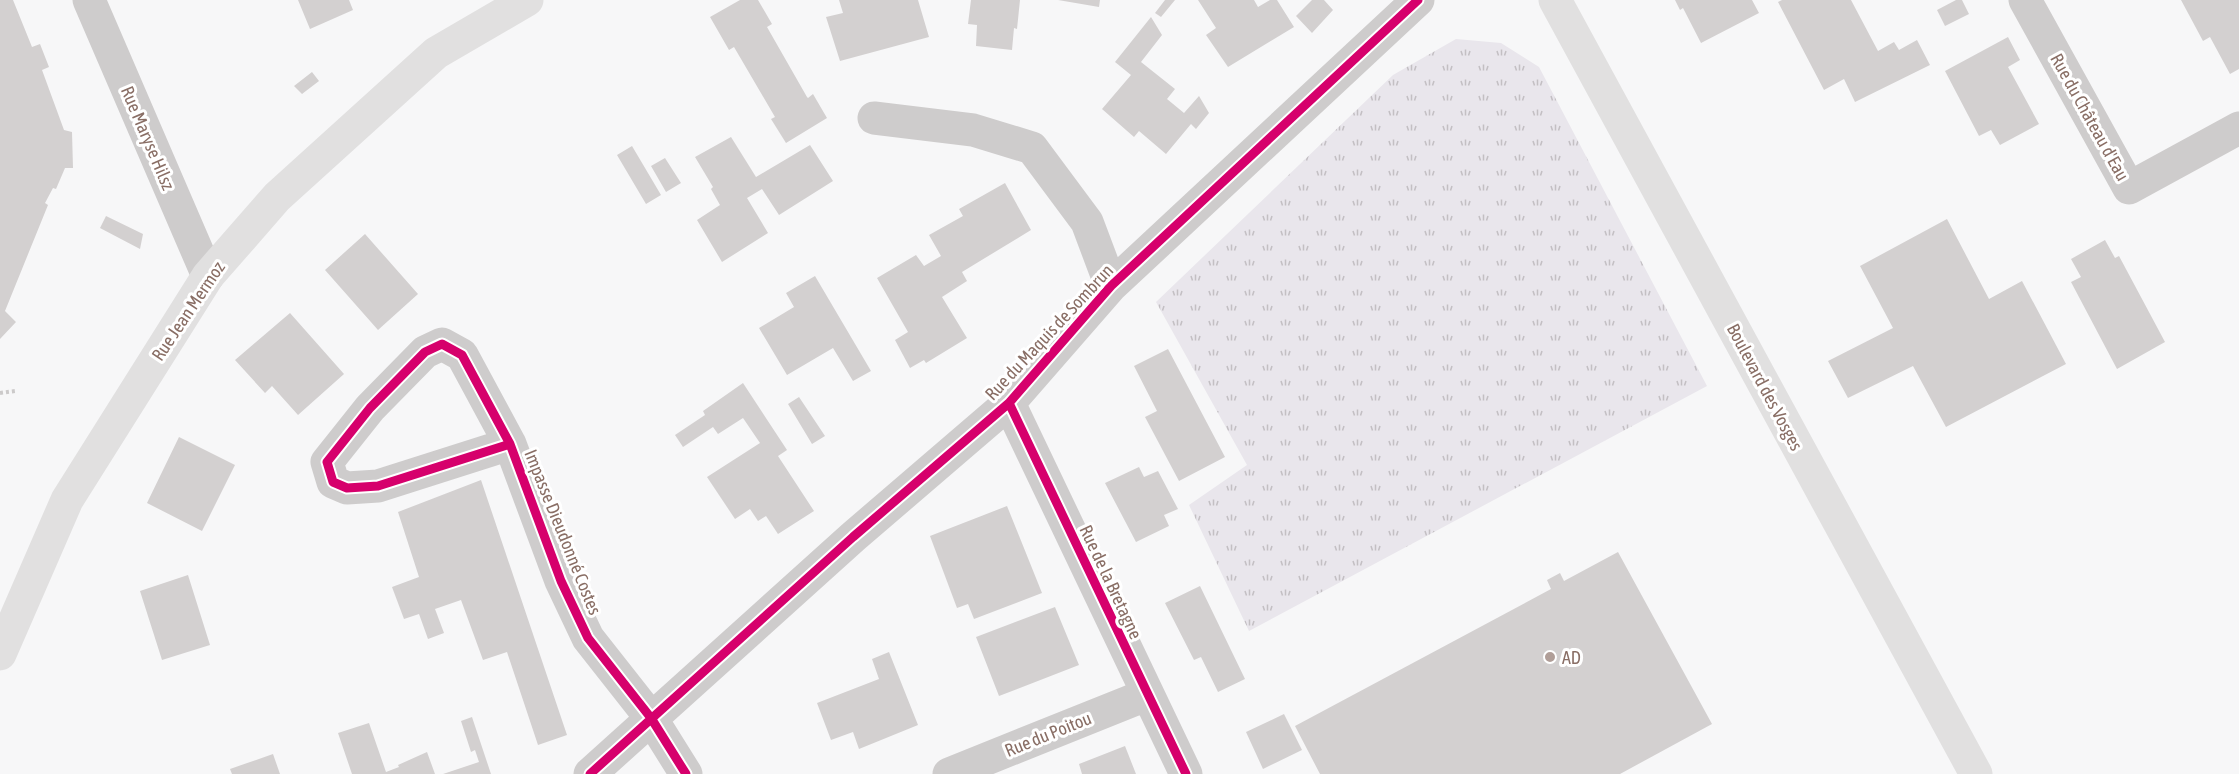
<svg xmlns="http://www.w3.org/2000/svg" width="2239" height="774" font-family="'Asap Condensed',sans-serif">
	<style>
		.grass { fill: url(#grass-tufts) }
		.building { fill: #d3d0d0 }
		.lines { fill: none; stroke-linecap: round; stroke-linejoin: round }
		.path { stroke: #cccaca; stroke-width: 4; stroke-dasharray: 3 3; stroke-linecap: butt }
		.street { stroke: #cecccc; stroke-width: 33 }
		.secondary { stroke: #e1e0e0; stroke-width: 33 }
		.cycleway-casing { stroke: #fff; stroke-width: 13 }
		.cycleway { stroke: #d6006c; stroke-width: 9 }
		.poi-dot { fill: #b09e98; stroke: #fff; stroke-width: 2 }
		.labels { text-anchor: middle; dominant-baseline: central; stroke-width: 6; stroke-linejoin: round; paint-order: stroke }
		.street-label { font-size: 18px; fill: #896e65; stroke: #fff }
		.poi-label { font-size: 18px; fill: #896e65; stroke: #fff; text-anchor: start }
	</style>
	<defs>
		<pattern id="grass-tufts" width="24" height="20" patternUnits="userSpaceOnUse" patternTransform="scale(1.5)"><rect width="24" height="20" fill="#e9e6ec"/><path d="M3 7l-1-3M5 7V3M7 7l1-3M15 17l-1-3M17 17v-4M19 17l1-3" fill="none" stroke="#c3bfc3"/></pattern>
	</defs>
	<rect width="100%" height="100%" fill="#f7f7f8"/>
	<path class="grass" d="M1456,39l45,4 38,24 168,319 -458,245 -60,-126 58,-40 -91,-163 237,-227z"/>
	<path class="building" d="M0,0h13l19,47 8,-3 9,23 -7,3 22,60 8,2 1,36h-8l-9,21 -3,-1 -8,15 3,2 -43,106 11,11 -16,17z
		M298,0h51l4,10 -43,19z
		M740,0h18l14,24 -5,3 40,70 1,1 5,-4 14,24 -41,25 -15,-24 4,-2 -41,-70 -5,3 -19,-33z
		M839,0h79l11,37 -89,24 -14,-44 17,-4z
		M971,0h49l-3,29 -3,-1 -2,22 -36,-4 1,-21 -9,-1z
		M1058,0h42l-1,7z
		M1165,0h10l-14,17 -6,-4z
		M1198,0h56l4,7 12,-7h7l17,27 -66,40 -22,-32 10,-7z
		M1312,0h12l9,10 -21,23 -16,-17z
		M1675,0h77l7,13 -58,30 -18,-35 -3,2z
		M1782,0h69l27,51 16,-9 5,8 18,-10 13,25 -75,37 -11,-23 -20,11 -46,-88z
		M1956,0h6l7,14 -24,12 -8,-16z
		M2181,0h58v69l-9,5 -20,-37 -7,4z
		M1151,17l11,18 -21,27 34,27 -8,10 17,14 15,-17 10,17 -13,16 -5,-5 -25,30 -27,-23 -5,6 -32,-28 29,-34 -16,-13z
		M2008,37l12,23 -12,7 31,57 -39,21 -9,-15 -12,6 -34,-65z
		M312,72l7,9 -17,13 -8,-8z
		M731,137l25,40 54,-32 23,36 -54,34 -17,-26 -15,9 21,35 -46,29 -25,-42 23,-15 -9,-16 2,-2 -18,-30z
		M632,146l29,49 -15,9 -29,-49z
		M665,158l16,25 -15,9 -15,-26z
		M1005,183l26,47 -69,42 5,9 -25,16 25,41 -41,25 -2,-3 -14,8 -15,-28 13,-8 -31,-54 39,-23 8,11 17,-10 -12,-21 34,-19 -4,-7z
		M106,216l37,18 -3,15 -40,-21z
		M1947,219l42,80 33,-18 44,83 -120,63 -33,-61 -65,32 -20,-37 65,-33 -33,-62z
		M365,234l53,60 -40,36 -53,-60z
		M2105,240l10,18 4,-2 46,86 -48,27 -46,-87 10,-5 -10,-18z
		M815,276l56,95 -18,10 -20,-33 -46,27 -28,-47 35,-21 -8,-14z
		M290,313l54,61 -46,41 -26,-29 -7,7 -30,-33z
		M1168,349l57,108 -46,24 -34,-64 12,-6 -23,-45z
		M743,383l44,67 -9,6 36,55 -36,23 -12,-18 -8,5 -8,-12 -15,10 -28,-42 53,-34 -17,-25 -25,16 -5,-7 -30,20 -8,-12 30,-20 -2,-4z
		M799,397l26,39 -13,8 -24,-40z
		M179,437l56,28 -33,66 -55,-28z
		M1139,467l5,10 14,-6 20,38 -14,6 5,11 -33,16 -31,-59z
		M481,480l86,255 -29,10 -31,-93 -24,8 -22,-60 -26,9 9,24 -16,6 -9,-25 -15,5 -12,-32 27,-10 -21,-65z
		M1007,506l35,87 -68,26 -6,-15 -11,4 -27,-72z
		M1618,552l94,172 -92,50h-300l-25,-48 256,-137 -4,-9 13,-7 4,8z
		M188,575l22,70 -48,15 -22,-69z
		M1200,586l45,93 -27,13 -17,-35 -7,3 -29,-57z
		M1055,607l24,58 -80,31 -23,-59z
		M889,652l29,73 -59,24 -6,-17 -22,8 -14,-37 62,-24 -7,-20z
		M1284,714l18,36 -39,19 -17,-37z
		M472,717l19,57h-48l36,-12 -4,-12 -4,2 -10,-31z
		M369,723l17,49 13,-5 -1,-2 29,-13 8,22h-83l-14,-41z
		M1125,746l11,28h-54l-3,-10z
		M273,754l7,20h-48l-2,-5z"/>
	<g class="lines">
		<path class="path" d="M0,393l15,-2"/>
		<path class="street" d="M89,0l119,276
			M2025,0l104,188 110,-60
			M874,118l99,12 59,18 55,74 24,64
			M1009,403l177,371
			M510,444l-132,42 -31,2 -14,-6 -6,-20 43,-54 55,-56 17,-8 20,11 48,89 51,137 27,57 63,80 35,56
			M590,774l263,-237 156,-134 102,-117 307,-286
			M949,774l197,-79"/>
		<path class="secondary" d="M1555,0l421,774
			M0,654l67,-154 141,-224 69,-79 159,-144 91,-53"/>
		<defs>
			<path id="cycleway" d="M1009,403l177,371
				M510,444l-132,42 -31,2 -14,-6 -6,-20 43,-54 55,-56 17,-8 20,11 48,89 51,137 27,57 63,80 35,56
				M590,774l263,-237 156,-134 102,-117 307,-286"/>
		</defs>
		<use href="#cycleway" class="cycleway-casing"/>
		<use href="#cycleway" class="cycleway"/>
	</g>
	<circle class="poi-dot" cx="1550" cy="657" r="6"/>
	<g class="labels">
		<g class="street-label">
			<text transform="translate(2090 117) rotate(61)">Rue du Château d'Eau</text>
			<text transform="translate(148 138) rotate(67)">Rue Maryse Hilsz</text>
			<text transform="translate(188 311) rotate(-56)">Rue Jean Mermoz</text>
			<text transform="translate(1049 332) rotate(-47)">Rue du Maquis de Sombrun</text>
			<text transform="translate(1765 387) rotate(62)">Boulevard des Vosges</text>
			<text transform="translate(563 532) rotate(68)">Impasse Dieudonné Costes</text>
			<text transform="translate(1111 582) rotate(65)">Rue de la Bretagne</text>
			<text transform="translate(1048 734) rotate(-22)">Rue du Poitou</text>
		</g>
		<g class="poi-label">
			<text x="1562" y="657">AD</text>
		</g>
	</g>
</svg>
